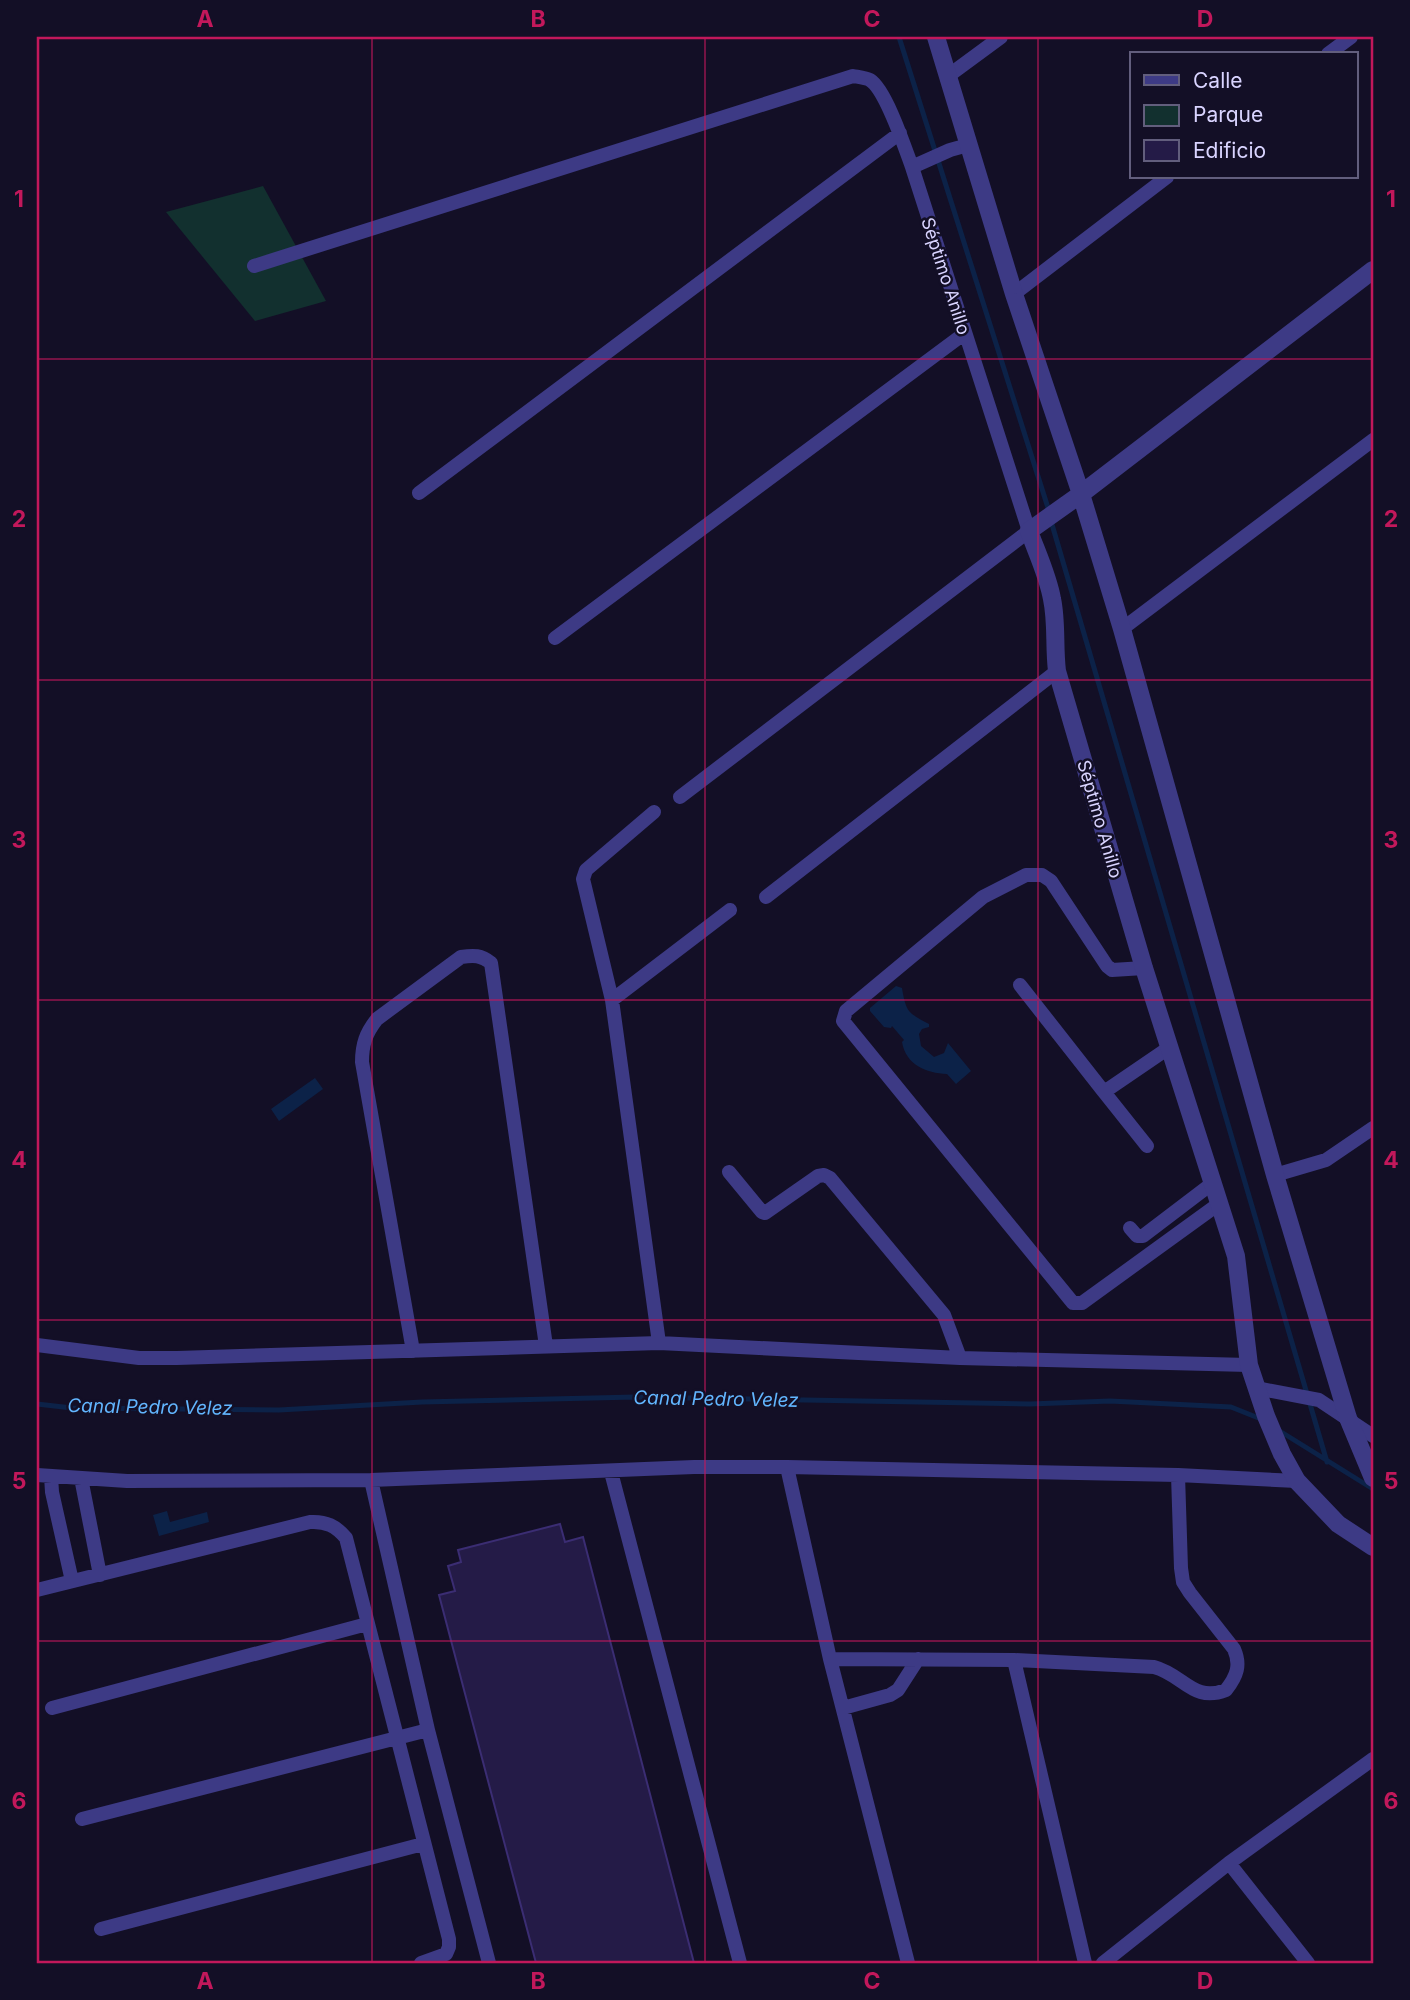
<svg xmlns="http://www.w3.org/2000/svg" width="1410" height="2000" font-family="Inter,sans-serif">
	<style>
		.green { fill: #12302f }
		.water { fill: #0c2248 }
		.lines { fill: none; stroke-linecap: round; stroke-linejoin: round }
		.stream { stroke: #0c2248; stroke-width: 5 }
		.building { fill: #241b47; stroke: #3b2d73; stroke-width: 2 }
		.minor { stroke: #3d3a85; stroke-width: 14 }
		.tertiary { stroke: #3d3a85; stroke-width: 18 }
		.grid { fill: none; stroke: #c2185b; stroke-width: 2; stroke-opacity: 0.55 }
		.labels { text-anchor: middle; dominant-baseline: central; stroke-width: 5; stroke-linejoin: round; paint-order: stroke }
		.street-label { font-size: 18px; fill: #d9d4ff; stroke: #130f26 }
		.water-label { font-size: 19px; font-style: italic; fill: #62b6ff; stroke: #130f26 }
		.neatline { fill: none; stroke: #c2185b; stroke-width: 2.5 }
		.grid-label { font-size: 23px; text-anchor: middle; font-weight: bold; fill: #c2185b }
	</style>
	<rect width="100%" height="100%" fill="#130f26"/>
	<path class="green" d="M263,186l63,115 -71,20 -89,-109z"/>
	<path class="water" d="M896,986l6,2c4,24 6,25 27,36v3l-7,2 -3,5 2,12 13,11 10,-4 4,-10 23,28 -15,13 -9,-10c-21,-1 -41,-9 -45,-32l2,-2 -12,-14 -1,2 -7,-1 -14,-16v-3z
		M315,1078l8,11 -44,32 -8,-12z
		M167,1511l3,11 37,-10 2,10 -50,14 -6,-21z"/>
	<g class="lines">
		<path class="stream" d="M899,37l150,474
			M1051,521l276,941
			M37,1404l35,4 207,2 143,-8 213,-5 395,7 80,-3 121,6 30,12
			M1278,1430l95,59"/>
	</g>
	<path class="building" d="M560,1524l5,18 18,-5 111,426h-158l-97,-368 16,-4 -7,-25 13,-4 -3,-12z"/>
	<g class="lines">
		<path class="minor" d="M1328,54l23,-17
			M948,76l53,-39
			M912,167l38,-17 18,-5
			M254,266l599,-190c5,1 13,2 17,4 16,10 35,68 42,87l117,364 -349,266
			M1014,294l153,-117
			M419,493l481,-360
			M1122,629l251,-189
			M555,638l410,-305
			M654,812l-68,58 -3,9 29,121 47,343
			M766,897l291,-226
			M1144,968l-32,2 -5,-4 -56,-85 -9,-6h-16l-43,22 -137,114 -3,10 230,282h9l138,-100
			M1020,985l84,107 66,-45
			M612,1000l118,-90
			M1104,1092l43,54
			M729,1172l33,40 3,1 53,-37 6,-1 6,3 114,137 16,43
			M1275,1175l51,-15 47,-32
			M1130,1228l7,8h6l71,-54
			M37,1345l102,13h38l482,-15 301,15 289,7
			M413,1351l-51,-289c0,-18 4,-29 15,-43l84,-62c13,-2 20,-2 30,6l55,383
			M1256,1388l63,12 54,36
			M787,1467l43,192 78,304
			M611,1472l129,491
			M37,1475l90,6 244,-1 323,-13h93l391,8 119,6
			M51,1476l1,16 20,89
			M81,1478l19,97
			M371,1480l57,250 61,233
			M37,1590l273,-68c16,-1 26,4 36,16l103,401v8l-3,7 -25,9
			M830,1659l184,1 140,7c30,8 39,36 72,23 11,-14 15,-25 8,-41l-44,-56 -7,-11 -2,-14 -3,-93
			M1014,1660l71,303
			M52,1708l315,-84
			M843,1708l47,-13 8,-5 20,-31
			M82,1819l346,-89
			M1229,1863l79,100
			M101,1929l322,-85
			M1103,1963l126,-100 144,-104"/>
		<path class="tertiary" d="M936,37l78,257 67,200 41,135 153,546 73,243 25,60
			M1373,270l-292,224 -52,37c8,22 19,45 23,68 5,23 2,48 5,72l87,297 92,288 13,109 17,51 16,38 15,27 41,43 35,23"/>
	</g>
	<path class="grid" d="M372,37v1926M705,37v1926M1038,37v1926M37,359h1336M37,680h1336M37,1000h1336M37,1320h1336M37,1641h1336"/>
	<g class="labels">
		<g class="street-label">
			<text transform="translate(946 276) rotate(72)">Séptimo Anillo</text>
			<text transform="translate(1100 819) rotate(74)">Séptimo Anillo</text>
		</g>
		<g class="water-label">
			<text transform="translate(716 1399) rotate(1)">Canal Pedro Velez</text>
			<text transform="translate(150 1407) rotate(1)">Canal Pedro Velez</text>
		</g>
	</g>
	<rect width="1410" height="2000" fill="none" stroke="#130f26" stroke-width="77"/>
	<rect x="1130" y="52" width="228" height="126" fill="#130f26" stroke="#625e7d" stroke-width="2"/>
	<rect x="1144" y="75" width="35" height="10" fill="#3d3a85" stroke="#625e7d" stroke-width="2"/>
	<text x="1193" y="88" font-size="21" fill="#d9d4ff">Calle</text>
	<rect x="1144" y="105" width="35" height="21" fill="#12302f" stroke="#625e7d" stroke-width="2"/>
	<text x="1193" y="122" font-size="21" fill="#d9d4ff">Parque</text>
	<rect x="1144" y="140" width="35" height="21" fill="#241b47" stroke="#625e7d" stroke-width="2"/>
	<text x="1193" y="158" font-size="21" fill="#d9d4ff">Edificio</text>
	<rect x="38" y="38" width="1334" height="1924" class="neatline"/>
	<g class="grid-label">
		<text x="205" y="27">A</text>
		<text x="538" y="27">B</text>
		<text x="872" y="27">C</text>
		<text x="1205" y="27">D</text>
		<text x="19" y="207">1</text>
		<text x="1391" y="207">1</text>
		<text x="19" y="527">2</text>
		<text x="1391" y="527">2</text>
		<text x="19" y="848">3</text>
		<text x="1391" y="848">3</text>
		<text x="19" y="1168">4</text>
		<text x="1391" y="1168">4</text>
		<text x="19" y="1489">5</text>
		<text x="1391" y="1489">5</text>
		<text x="19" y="1809">6</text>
		<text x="1391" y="1809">6</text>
		<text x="205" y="1989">A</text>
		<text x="538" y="1989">B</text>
		<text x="872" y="1989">C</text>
		<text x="1205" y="1989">D</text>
	</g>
</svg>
